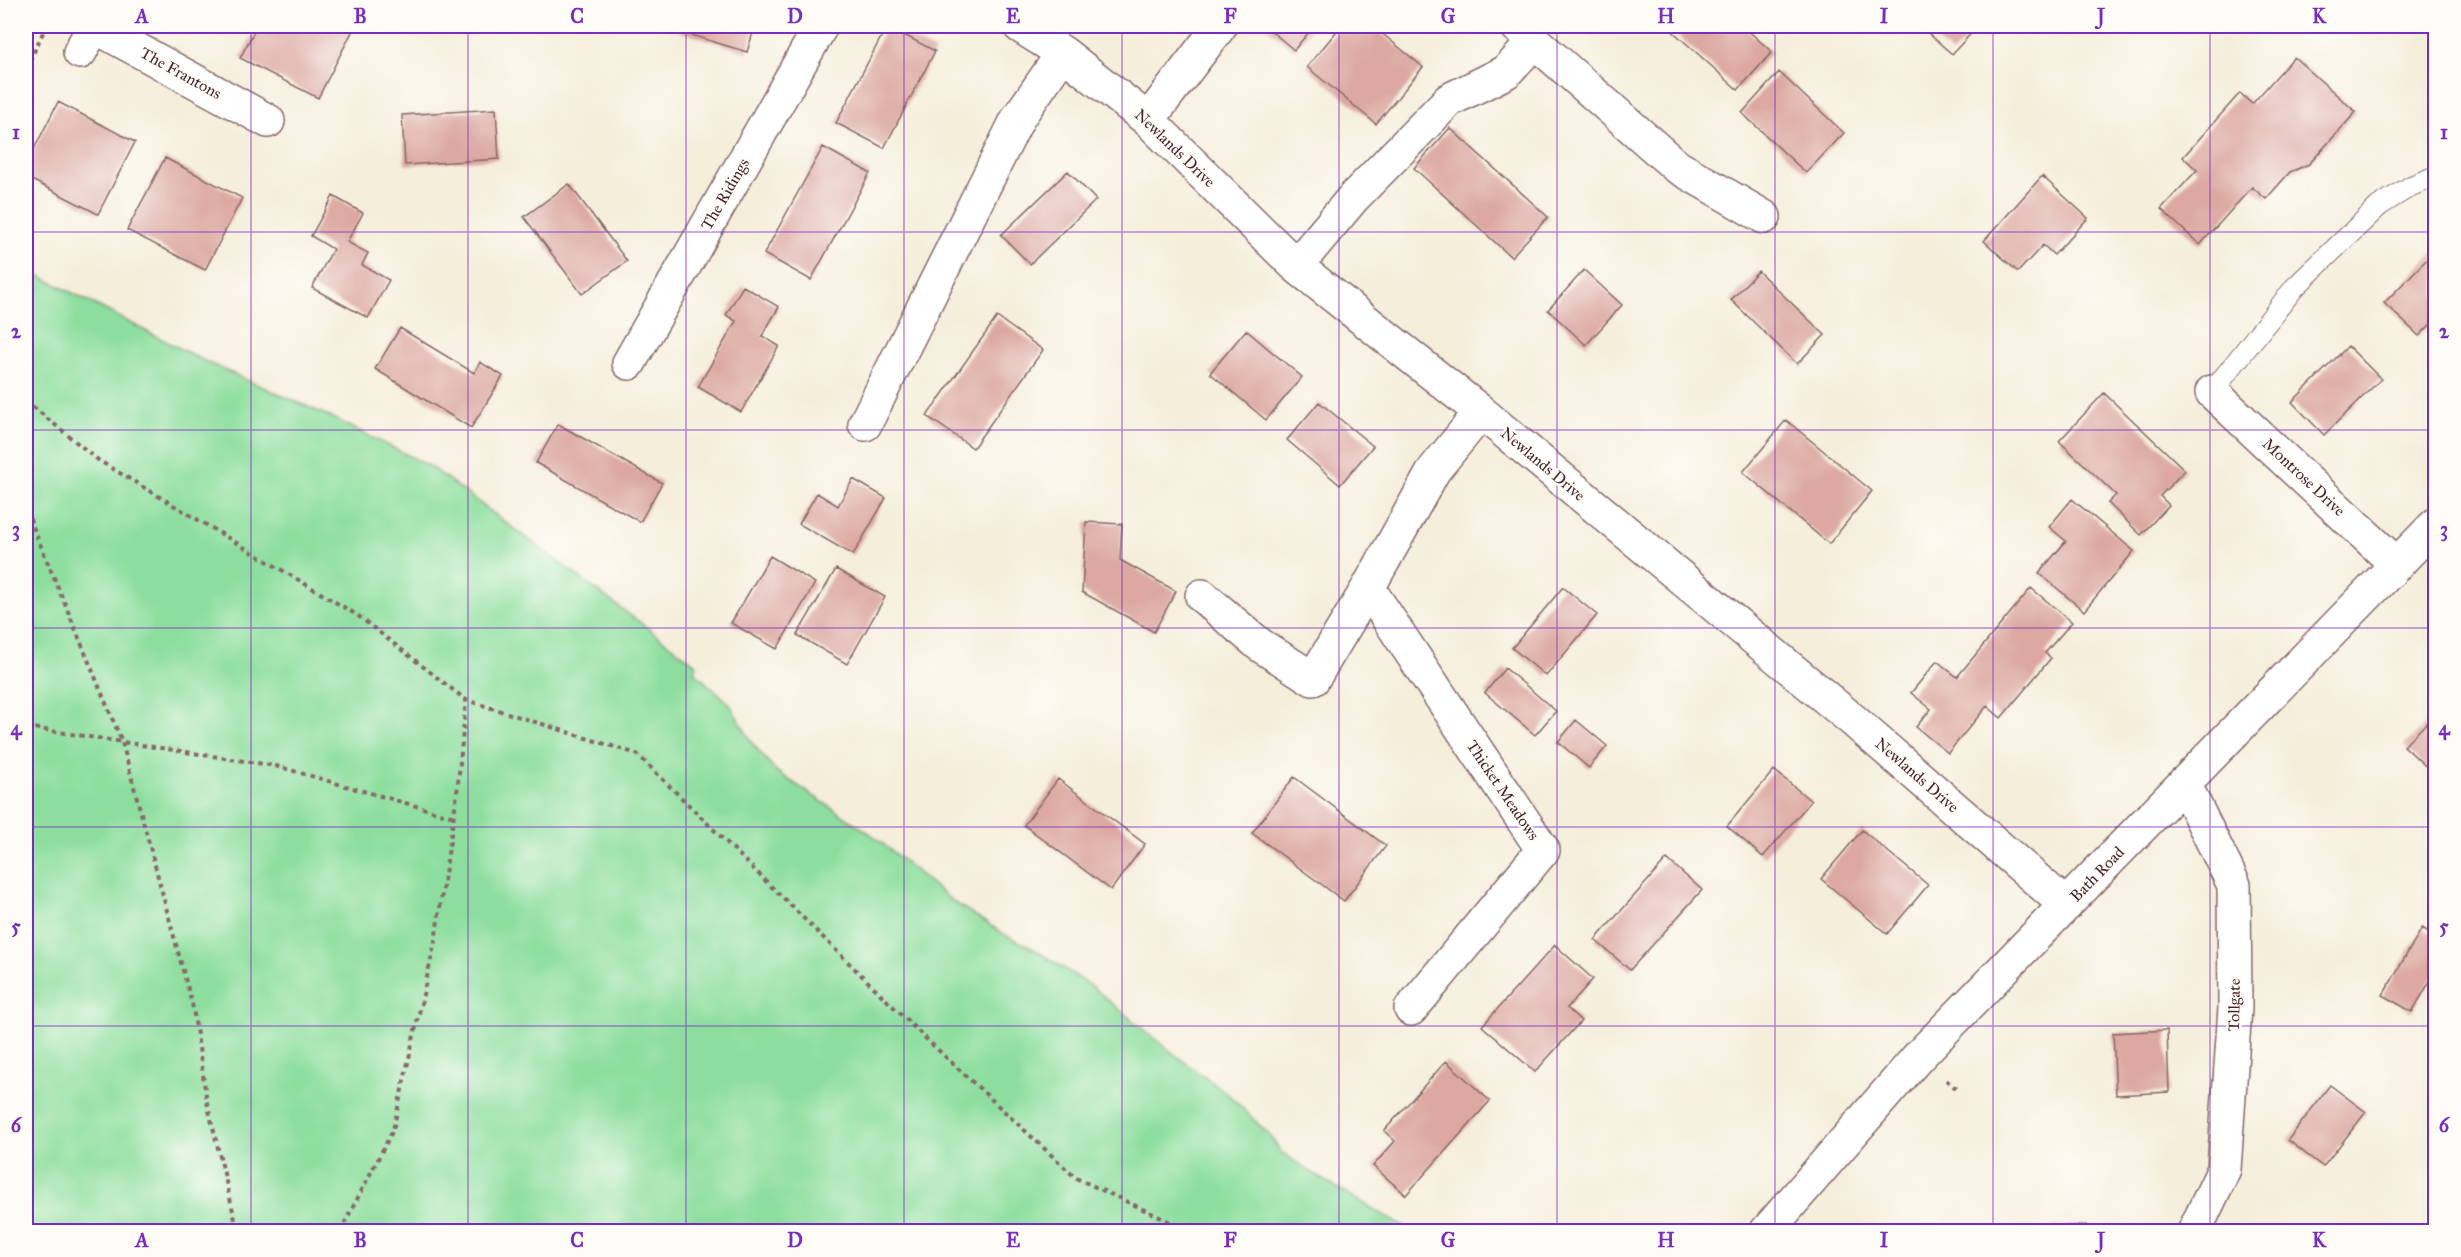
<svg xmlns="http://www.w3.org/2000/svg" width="2461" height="1257" font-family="'IM FELL Great Primer',serif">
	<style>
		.green { fill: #8dde9e; stroke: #6c7e64; stroke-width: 1.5 }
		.building { fill: #dca8a1 }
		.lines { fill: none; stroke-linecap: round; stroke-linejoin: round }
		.service-casing { stroke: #866769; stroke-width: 22 }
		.minor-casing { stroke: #866769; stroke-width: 36 }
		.primary-casing { stroke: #866769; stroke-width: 36 }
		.path { stroke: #866769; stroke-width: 4; stroke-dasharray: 4.5 4.5; stroke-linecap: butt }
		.service { stroke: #fff; stroke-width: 20 }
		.minor { stroke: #fff; stroke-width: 33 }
		.primary { stroke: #fff; stroke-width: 33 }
		.grid { fill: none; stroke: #7b2cbf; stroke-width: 1.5; stroke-opacity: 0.55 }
		.labels { text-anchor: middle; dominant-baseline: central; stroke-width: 5; stroke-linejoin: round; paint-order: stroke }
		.street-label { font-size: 16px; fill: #4a1f2b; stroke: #fdfcf7 }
		.neatline { fill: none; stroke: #7b2cbf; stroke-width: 2 }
		.grid-label { font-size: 20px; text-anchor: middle; font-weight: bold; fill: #7b2cbf }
	</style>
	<rect width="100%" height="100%" fill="#fdfcf7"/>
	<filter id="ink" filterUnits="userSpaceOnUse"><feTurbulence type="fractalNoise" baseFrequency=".0167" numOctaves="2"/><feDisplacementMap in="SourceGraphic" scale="12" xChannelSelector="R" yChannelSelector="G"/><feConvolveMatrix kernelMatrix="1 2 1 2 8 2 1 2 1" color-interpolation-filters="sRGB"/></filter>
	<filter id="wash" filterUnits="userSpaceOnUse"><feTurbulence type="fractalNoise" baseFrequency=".008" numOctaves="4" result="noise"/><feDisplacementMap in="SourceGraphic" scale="24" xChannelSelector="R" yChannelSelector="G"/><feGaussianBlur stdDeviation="1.35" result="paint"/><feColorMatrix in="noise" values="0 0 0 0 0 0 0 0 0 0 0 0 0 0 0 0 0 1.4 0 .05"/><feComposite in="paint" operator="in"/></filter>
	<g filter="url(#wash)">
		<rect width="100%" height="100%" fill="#f5eedb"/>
		<path class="green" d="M26,269l178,92 129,57 98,49 266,198 -3,7 35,31 23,40 25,29 94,62 81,67 55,35 27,13 57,37 71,59 68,51 40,40 10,15 35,24 96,56h-1385z"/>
		<g id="blocks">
			<path class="building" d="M257,26h98l-37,72 -78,-40z
				M662,26h93l-8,26z
				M887,26l48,25 -51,97 -48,-25z
				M1265,26h49l-20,24z
				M1341,26h32l50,41 -47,57 -69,-57z
				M1667,26h76l29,26 -34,38z
				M1920,26h58l-26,28z
				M2294,57l62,55 -47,52 -19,8 -24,27 -14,-12 -52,58 -39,-36 36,-39 -14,-13 57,-64 12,11z
				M1779,72l65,61 -38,40 -64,-60z
				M58,102l77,40 -37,72 -72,-37v-12z
				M496,109l3,50 -94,6 -3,-50z
				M1450,128l98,89 -37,40 -97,-89z
				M823,147l47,26 -59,107 -47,-26z
				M165,158l77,40 -37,72 -78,-40z
				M1068,171l28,29 -66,64 -29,-29z
				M2042,176l46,42 -34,37 -11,-10 -25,27 -34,-31z
				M569,184l58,77 -45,33 -58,-77z
				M333,196l30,17 -16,29 21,11 -6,12 27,15 -21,38 -56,-30 21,-39 -22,-13z
				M2436,250v69l-17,17 -35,-33z
				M1584,270l38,35 -36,40 -38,-35z
				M1758,271l67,64 -28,29 -66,-64z
				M743,286l36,21 -17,29 17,10 -38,66 -43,-25 38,-66 -10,-6z
				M997,317l46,33 -70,98 -46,-32z
				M400,328l74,45 6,-11 23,14 -32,52 -96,-59z
				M1246,330l56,47 -36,43 -56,-47z
				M2348,346l33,33 -57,56 -32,-33z
				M2104,393l81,77 -25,26 9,9 -28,30 -33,-32 8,-8 -57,-54z
				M1319,402l54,44 -33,39 -53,-45z
				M1786,420l86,71 -43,53 -86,-72z
				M558,424l104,59 -22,39 -104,-59z
				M853,479l33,19 -33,57 -54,-31 18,-31 21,13z
				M2072,499l62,52 -50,60 -45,-38 27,-32 -17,-14z
				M1086,522l36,2 -2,36 56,31 -22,41 -72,-40z
				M770,556l45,27 -38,66 -46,-26z
				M836,569l49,28 -38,67 -50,-29z
				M1563,587l34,28 -51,61 -34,-28z
				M2031,588l41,34 -27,31 6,5 -50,60 -14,-12 -39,47 -32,-26 15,-18 -20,-16 26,-32 20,16z
				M1505,668l51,43 -21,24 -50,-42z
				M2436,713v63l-32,-30z
				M1576,720l31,26 -18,22 -31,-26z
				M1774,770l37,31 -48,56 -36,-31z
				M1294,777l92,69 -42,55 -92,-68z
				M1058,779l87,65 -34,46 -87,-65z
				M1862,830l66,55 -41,49 -66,-55z
				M1667,859l35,31 -72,80 -35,-30z
				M2422,928l14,8v35l-24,41 -29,-17z
				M1555,945l38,34 -26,29 14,13 -46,51 -53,-46z
				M2167,1030l2,62 -53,3 -3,-62z
				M1446,1061l44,40 -84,94 -33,-29 22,-25 -11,-10z
				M2330,1085l36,27 -43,55 -35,-27z
				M2086,1225v7h-34l-1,-5z"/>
		</g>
	</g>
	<g filter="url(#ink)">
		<use href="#blocks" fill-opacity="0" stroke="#866769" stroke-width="1.5"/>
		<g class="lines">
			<defs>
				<path id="service" d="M2212,392l83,-105 84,-81 32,-20 25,-10"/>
				<path id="minor" d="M94,26l174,95
					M1020,26l43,27 85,67 148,146 185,146 373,309 212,184
					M1517,26l159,140 88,51
					M80,52l14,-26
					M1148,120l72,-94
					M1296,266l57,-68 96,-98 57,-28 29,-31
					M629,363l192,-337
					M2212,392l183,171
					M865,424l153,-306 45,-65
					M1202,596l58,49 53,34 55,-91
					M2184,783l50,102 1,123 -11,161 -30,63
					M1411,1009l132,-159 -175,-262 66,-118 47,-58"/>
				<path id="primary" d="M1766,1232l152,-175 518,-533"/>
			</defs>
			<use href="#service" class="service-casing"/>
			<use href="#minor" class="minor-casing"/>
			<use href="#primary" class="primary-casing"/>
			<path class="path" d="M26,69l20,-43
				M26,401l72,59 259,155 109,85 171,54 285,281 154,143 116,54
				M26,510l96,232 71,266 14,94 31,130
				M26,727l250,39 178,51
				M1946,1080l11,9
				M340,1232l53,-102 42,-189 22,-147 9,-94"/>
			<use href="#service" class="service"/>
			<use href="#minor" class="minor"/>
			<use href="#primary" class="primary"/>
		</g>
	</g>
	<path class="grid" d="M251,26v1206M468,26v1206M686,26v1206M904,26v1206M1122,26v1206M1339,26v1206M1557,26v1206M1775,26v1206M1993,26v1206M2210,26v1206M26,232h2410M26,430h2410M26,628h2410M26,827h2410M26,1026h2410"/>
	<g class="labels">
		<g class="street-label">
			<text transform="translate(181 73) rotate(29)">The Frantons</text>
			<text transform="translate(1175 148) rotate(44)">Newlands Drive</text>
			<text transform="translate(725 194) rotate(-60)">The Ridings</text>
			<text transform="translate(1543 464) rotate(40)">Newlands Drive</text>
			<text transform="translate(2304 477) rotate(43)">Montrose Drive</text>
			<text transform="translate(1917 775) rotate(41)">Newlands Drive</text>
			<text transform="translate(1503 790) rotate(56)">Thicket Meadows</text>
			<text transform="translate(2097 874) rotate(-46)">Bath Road</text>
			<text transform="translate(2234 1005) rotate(-89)">Tollgate</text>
		</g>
	</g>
	<rect width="2461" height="1257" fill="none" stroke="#fdfcf7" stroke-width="66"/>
	<rect x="33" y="33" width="2395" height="1191" class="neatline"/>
	<g class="grid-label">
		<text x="142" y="23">A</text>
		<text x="360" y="23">B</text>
		<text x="577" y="23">C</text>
		<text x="795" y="23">D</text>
		<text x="1013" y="23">E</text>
		<text x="1230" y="23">F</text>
		<text x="1448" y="23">G</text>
		<text x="1666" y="23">H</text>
		<text x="1884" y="23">I</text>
		<text x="2101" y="23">J</text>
		<text x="2319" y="23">K</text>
		<text x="16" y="139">1</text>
		<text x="2444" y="139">1</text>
		<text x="16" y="338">2</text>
		<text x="2444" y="338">2</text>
		<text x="16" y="536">3</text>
		<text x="2444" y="536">3</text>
		<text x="16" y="735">4</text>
		<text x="2444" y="735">4</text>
		<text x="16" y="933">5</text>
		<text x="2444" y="933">5</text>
		<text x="16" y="1132">6</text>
		<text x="2444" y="1132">6</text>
		<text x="142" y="1247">A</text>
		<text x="360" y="1247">B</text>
		<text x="577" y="1247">C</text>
		<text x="795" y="1247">D</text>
		<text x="1013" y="1247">E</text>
		<text x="1230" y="1247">F</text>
		<text x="1448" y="1247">G</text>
		<text x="1666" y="1247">H</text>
		<text x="1884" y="1247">I</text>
		<text x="2101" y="1247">J</text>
		<text x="2319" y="1247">K</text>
	</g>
</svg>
